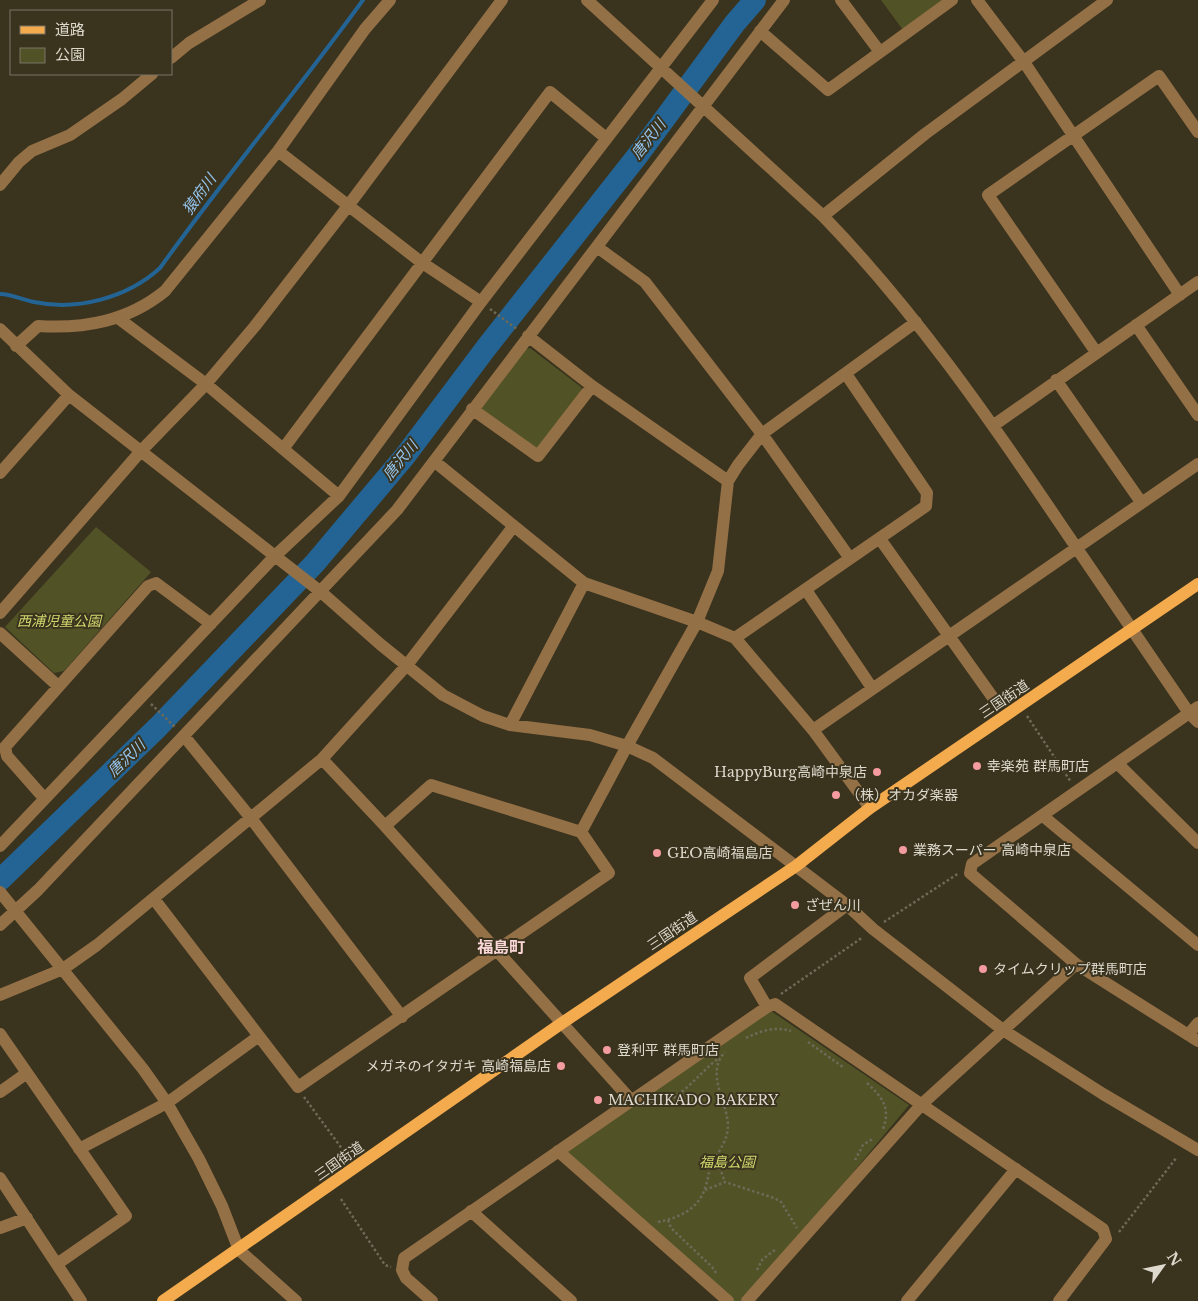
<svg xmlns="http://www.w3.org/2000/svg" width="1198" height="1301" font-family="'Libre Baskerville','Noto Sans JP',serif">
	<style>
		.green { fill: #515327 }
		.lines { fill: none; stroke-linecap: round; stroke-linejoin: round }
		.stream { stroke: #236494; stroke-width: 4 }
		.river { stroke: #236494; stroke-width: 22 }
		.path { stroke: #6f6957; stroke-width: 2.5; stroke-dasharray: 2.5 2.5; stroke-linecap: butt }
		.minor { stroke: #947047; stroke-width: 12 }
		.major { stroke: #f4ab4e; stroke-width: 12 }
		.poi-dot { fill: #f49b9f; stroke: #3a331e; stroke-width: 2 }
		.labels { text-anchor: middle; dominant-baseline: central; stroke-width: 4; stroke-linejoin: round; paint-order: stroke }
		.park-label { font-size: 14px; font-style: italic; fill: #d2d86d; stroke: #3a331e }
		.street-label { font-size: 14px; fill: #ddd9cd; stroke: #3a331e }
		.poi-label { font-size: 14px; fill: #ddd9cd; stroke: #3a331e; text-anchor: start }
		.water-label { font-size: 15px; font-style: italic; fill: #95c6f0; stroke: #3a331e }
		.quarter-label { font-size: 16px; font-weight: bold; fill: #fad6d7; stroke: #3a331e }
	</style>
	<rect width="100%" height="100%" fill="#3a331e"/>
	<path class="green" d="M881,0h62l-40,30z
		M530,348l51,39 1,4 -41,56 -5,1 -54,-37 -1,-5 41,-56z
		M96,527l55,45 -87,99 -10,2 -49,-46z
		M771,1011l138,94 -163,196h-18l-170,-150z"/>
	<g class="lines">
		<path class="stream" d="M0,294c11,0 23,6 34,8 43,9 93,-4 126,-34 65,-91 137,-177 203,-268"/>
		<path class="river" d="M0,880l158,-153 157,-164 90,-107 81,-108 152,-193 97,-132 20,-23"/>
		<path class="path" d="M490,309l28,21
			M151,704l25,24
			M1027,716l44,66
			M884,922l75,-49
			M781,994l82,-57
			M746,1038c14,-7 29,-12 45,-7
			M808,1042l35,25
			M867,1083c15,14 24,25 16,46
			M304,1097l44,60
			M650,1102c23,9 51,-32 68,-43
			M716,1158l9,24
			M855,1160l8,-15 11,-7
			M705,1190l20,-8 49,16 7,4 16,26
			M341,1199l44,66 6,2
			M668,1220l3,8 41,39 4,6
			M658,1222c22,-4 42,-14 48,-37 3,-8 2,-14 6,-22 7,-12 16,-23 16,-38 -1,-24 -23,-52 -3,-73
			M1119,1232l58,-75
			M757,1270l5,-10 14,-11"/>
		<path class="minor" d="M587,0l236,216c90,93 164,199 236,306 43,64 87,127 130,191l9,9
			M841,0l39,52
			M977,0l47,62 156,233
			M760,31l68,59 124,-90
			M171,58l18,-15 71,-43
			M278,151l143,111 60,40
			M0,185l19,-23 13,-11 38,-16 52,-36 30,-25
			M823,216l102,-82 182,-134
			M597,247l48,35 117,152 87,123
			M118,318l88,66 133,112
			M1136,325l62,90
			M0,329l69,66 252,197 59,52 63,51 40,21 27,9 80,10 37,11 26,12 194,147 26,24 130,101 100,64 95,56
			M528,336l64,50 136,95
			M16,346l22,-20c47,3 90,-5 127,-35l113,-140 87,-122 25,-29
			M1096,352l-108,-157 171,-119 39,56
			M1056,380l85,122
			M472,409l66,47 54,-70
			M994,425l204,-143
			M283,449l267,-357 56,46
			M434,461l150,122 113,39 38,16 78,92 57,78
			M0,473l69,-78
			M880,539l116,163
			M806,590l66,98
			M0,613l141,-162 65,-67 49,-58 93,-120 154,-206
			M0,633l58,53
			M735,638l191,-132 1,-13 -81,-119
			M1198,707l-226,157 -2,9 106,91 122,77
			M510,725l74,-142
			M813,730l385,-266
			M184,736l66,81 152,200
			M322,759l63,67 246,274
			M1118,764l80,79
			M44,798l-37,-42 -2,-9 143,-161 8,-3 55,41
			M1043,816l155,129
			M581,832l46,-86 70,-124 21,-51 10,-90 10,-16 24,-31 154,-112
			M0,846l275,-290 64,-60 142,-194 232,-302
			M0,892l143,177 24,34 32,56 23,47 17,44 57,51
			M154,899l144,188 311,-214 -28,-41 -150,-47 -46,41
			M0,925l38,-35 359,-380 387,-510
			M0,995l63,-26 34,-24 225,-186 85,-94 106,-138
			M767,1007l-17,-29 97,-73
			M0,1034l126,182 -69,48
			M1188,1035l10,-12
			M0,1092l27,-19
			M79,1149l88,-46 92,-67
			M558,1151l170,150
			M0,1178l81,123
			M471,1211l100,90
			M0,1228l27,-10
			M432,1301l-26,-23 -4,-8 2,-12 363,-251 8,-3 328,225 3,10 -47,62
			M747,1301l175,-197 154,-140
			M907,1301l109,-132"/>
		<path class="major" d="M163,1301l399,-278 234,-157 74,-58 328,-224"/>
	</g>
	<g class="poi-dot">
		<circle cx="977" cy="766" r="5"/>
		<circle cx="877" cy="772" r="5"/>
		<circle cx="836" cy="795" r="5"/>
		<circle cx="903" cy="850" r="5"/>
		<circle cx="657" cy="853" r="5"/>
		<circle cx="795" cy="905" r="5"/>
		<circle cx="983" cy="969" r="5"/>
		<circle cx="607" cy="1050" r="5"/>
		<circle cx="561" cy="1066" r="5"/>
		<circle cx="598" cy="1100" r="5"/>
	</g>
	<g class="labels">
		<g class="park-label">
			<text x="59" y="621">西浦児童公園</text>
			<text x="727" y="1162">福島公園</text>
		</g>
		<g class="street-label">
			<text transform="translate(1004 699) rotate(-34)">三国街道</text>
			<text transform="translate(672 931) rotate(-34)">三国街道</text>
			<text transform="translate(339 1161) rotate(-35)">三国街道</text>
		</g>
		<g class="poi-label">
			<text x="987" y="766">幸楽苑 群馬町店</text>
			<text x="867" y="772" text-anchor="end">HappyBurg高崎中泉店</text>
			<text x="846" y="795">（株）オカダ楽器</text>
			<text x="913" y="850">業務スーパー 高崎中泉店</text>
			<text x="667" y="853">GEO高崎福島店</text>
			<text x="805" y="905">ざぜん川</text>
			<text x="993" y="969">タイムクリップ群馬町店</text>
			<text x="617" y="1050">登利平 群馬町店</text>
			<text x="551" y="1066" text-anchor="end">メガネのイタガキ 高崎福島店</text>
			<text x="608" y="1100">MACHIKADO BAKERY</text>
		</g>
		<g class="water-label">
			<text transform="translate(648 139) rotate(-52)">唐沢川</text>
			<text transform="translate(199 194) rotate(-54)">猿府川</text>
			<text transform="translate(400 460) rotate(-51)">唐沢川</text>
			<text transform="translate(126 758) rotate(-44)">唐沢川</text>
		</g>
		<g class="quarter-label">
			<text x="501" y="947">福島町</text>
		</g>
	</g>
	<rect x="10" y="10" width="162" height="65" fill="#3a331e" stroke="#7b7564"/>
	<rect x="20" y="26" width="25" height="8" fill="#f4ab4e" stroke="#7b7564"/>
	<text x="55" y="35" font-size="15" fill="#ddd9cd">道路</text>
	<rect x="20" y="48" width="25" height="15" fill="#515327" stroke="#7b7564"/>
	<text x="55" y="60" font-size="15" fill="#ddd9cd">公園</text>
	<g transform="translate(1163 1266) rotate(57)" stroke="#3a331e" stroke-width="4" paint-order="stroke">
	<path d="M0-4L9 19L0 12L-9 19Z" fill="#ddd9cd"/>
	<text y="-8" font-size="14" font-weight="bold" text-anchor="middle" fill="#ddd9cd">N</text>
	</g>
</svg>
